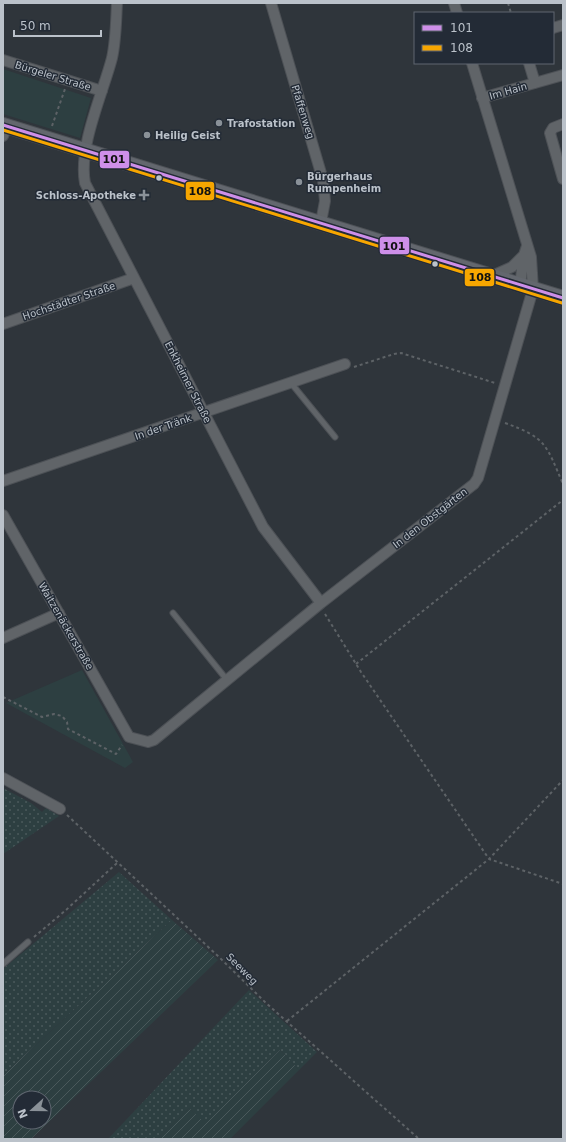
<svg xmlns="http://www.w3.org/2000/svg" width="566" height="1142" font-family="'DejaVu Sans',sans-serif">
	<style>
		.grass { fill: url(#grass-dots) }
		.park { fill: #2d3f41 }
		.garden { fill: url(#garden-furrows); fill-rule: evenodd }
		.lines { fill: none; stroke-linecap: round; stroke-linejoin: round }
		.lane-casing { stroke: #4d5156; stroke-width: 7 }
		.street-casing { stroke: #4d5156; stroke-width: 12 }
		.secondary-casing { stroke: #4d5156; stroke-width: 16 }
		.path { stroke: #5d6266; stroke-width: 2; stroke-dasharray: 3 3; stroke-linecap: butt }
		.lane { stroke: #606468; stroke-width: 5 }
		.street { stroke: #606468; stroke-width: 10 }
		.secondary { stroke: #63676e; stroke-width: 14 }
		.bus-1-casing { stroke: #232b36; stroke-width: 6 }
		.bus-2-casing { stroke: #232b36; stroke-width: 6 }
		.bus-1 { stroke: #ce8fe9; stroke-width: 3 }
		.bus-2 { stroke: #f7a600; stroke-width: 3 }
		.poi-dot { fill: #8a9198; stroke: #232b36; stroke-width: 1.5 }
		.bus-dot { fill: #bbc2ca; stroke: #232b36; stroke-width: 1.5 }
		.labels { text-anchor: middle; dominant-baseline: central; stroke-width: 3; stroke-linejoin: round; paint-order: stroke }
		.street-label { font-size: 10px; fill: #bbc2ca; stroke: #232b36 }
		.poi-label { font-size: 10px; font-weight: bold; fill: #bbc2ca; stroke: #232b36; text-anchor: start }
		.line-badge { stroke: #232b36; stroke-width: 1.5 }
		.pale-badge-label { font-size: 11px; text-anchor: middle; font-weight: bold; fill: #111 }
	</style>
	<defs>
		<pattern id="grass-dots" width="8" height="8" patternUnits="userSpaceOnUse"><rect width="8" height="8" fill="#2d3f41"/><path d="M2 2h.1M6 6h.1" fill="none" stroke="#4a595b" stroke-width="1.8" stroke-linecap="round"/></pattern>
		<pattern id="garden-furrows" width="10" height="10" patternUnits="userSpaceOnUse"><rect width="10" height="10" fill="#2d3f41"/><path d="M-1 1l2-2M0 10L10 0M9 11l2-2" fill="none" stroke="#4a595b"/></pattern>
	</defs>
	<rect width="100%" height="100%" fill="#2f353b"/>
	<path class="grass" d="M3,788l28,15 11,9 4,-4 13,8 -56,38z
		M119,872l53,48 -169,155v-106z
		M249,990l68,62 -18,18 -19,-20 -75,74 -16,-16 -32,31h-49z"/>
	<path class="park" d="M3,69l88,29 -11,40 -77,-24z
		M82,670l51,92 -8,6 -119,-65z"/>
	<path class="garden" d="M172,920l46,40 -187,179h-28v-64zM20,1098h24v24h-24z
		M280,1050l19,20 -69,69h-73l32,-31 16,15z"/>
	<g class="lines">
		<defs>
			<path id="lane" d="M291,383l44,54
				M173,613l54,67
				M3,964l25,-22"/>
			<path id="street" d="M117,3c-1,18 -1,37 -5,55 -9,35 -34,89 -27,125l178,344 58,76
				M271,3l52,177 2,21 -4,21
				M454,3l3,10
				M553,28l10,-3
				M3,60l99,31
				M529,63l6,20
				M482,98l81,-23
				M563,124l-10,4 -3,5 13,46
				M3,136l4,-10
				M492,276l20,-9 12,-12
				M520,285l4,-30 3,-9
				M3,324l131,-46
				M3,481l342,-117
				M3,515l126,222 19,5 6,-2 167,-137 153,-119 4,-6 55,-189 -2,-32 -59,-194
				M3,638l56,-25
				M3,778l57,31"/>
			<path id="secondary" d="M3,125l560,173"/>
		</defs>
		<use href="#lane" class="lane-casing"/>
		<use href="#street" class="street-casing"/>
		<use href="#secondary" class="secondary-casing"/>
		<path class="path" d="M508,3l3,10
			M52,126l13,-37
			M354,367l40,-13 7,-1 94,30
			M505,423c42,15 41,22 58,61
			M325,614l36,58 128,187 74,25
			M356,664l207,-164
			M3,697l39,20 12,-3 8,2 5,6 1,7 48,25 6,-9
			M67,815l153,143 46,45 153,136
			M34,937l32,-27 51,-47
			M287,1021l202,-162 74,-79"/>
		<use href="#lane" class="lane"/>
		<use href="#street" class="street"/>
		<use href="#secondary" class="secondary"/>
		<defs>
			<path id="bus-1" d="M3,125l560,173"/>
			<path id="bus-2" d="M3,130l559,173"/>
		</defs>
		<use href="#bus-1" class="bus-1-casing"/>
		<use href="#bus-2" class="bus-2-casing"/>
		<use href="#bus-1" class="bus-1"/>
		<use href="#bus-2" class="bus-2"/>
	</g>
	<g class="poi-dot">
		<circle cx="219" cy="123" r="4"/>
		<circle cx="147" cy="135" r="4"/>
		<circle cx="299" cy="182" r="4"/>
		<path d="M142 189h4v4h4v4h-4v4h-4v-4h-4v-4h4z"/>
	</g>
	<g class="bus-dot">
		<circle cx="159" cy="178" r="3.5"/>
		<circle cx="435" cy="264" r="3.5"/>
	</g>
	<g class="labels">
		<g class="street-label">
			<text transform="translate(53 76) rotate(17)">Bürgeler Straße</text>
			<text transform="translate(508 91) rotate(-16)">Im Hain</text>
			<text transform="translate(303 112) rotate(73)">Pfaffenweg</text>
			<text transform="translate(69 301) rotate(-19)">Hochstädter Straße</text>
			<text transform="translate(188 382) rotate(63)">Enkheimer Straße</text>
			<text transform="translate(163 427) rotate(-19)">In der Tränk</text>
			<text transform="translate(430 518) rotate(-38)">In den Obstgärten</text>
			<text transform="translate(66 626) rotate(60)">Waitzenäckerstraße</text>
			<text transform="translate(242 969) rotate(45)">Seeweg</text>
		</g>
		<g class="poi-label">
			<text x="227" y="123">Trafostation</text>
			<text x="155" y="135">Heilig Geist</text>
			<text x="307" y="176">Bürgerhaus<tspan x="307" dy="12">Rumpenheim</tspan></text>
			<text x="136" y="195" text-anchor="end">Schloss-Apotheke</text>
		</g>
	</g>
	<g class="line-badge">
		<rect x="99" y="150" width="31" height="19" rx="4" fill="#ce8fe9"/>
		<rect x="185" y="181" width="30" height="20" rx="4" fill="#f7a600"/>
		<rect x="379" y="236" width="31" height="19" rx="4" fill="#ce8fe9"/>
		<rect x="464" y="268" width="31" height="19" rx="4" fill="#f7a600"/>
	</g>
	<g class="pale-badge-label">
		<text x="114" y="163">101</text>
		<text x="200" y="195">108</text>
		<text x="394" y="250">101</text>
		<text x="480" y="281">108</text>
	</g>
	<rect width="566" height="1142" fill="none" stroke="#bbc2ca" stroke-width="8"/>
	<rect x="414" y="12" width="140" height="52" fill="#232b36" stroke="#606771"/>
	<rect x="422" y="25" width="20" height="6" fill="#ce8fe9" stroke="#606771"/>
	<text x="450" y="32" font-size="12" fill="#bbc2ca">101</text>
	<rect x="422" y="45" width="20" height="6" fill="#f7a600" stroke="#606771"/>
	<text x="450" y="52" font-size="12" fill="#bbc2ca">108</text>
	<g transform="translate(32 1110) rotate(249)"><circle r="19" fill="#232b36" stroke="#606771"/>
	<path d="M0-3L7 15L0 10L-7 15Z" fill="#8a9198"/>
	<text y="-6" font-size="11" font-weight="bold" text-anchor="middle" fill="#bbc2ca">N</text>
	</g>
	<path d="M14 30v6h87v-6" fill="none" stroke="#bbc2ca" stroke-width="2"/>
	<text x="20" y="30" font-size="12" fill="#bbc2ca" stroke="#232b36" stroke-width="3" paint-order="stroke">50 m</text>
</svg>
